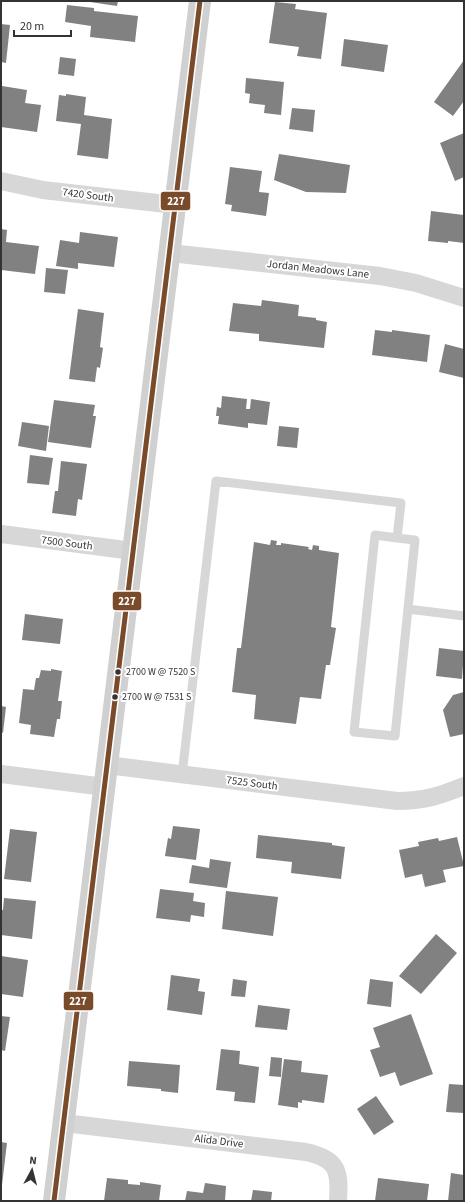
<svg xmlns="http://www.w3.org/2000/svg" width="465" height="1202" font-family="'Source Sans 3',sans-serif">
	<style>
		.building { fill: #818181 }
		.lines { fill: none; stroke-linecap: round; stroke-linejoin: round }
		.lane { stroke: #d7d7d7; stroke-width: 9 }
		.street { stroke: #d7d7d7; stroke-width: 18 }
		.secondary { stroke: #d0d0d0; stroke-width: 22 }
		.bus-1-casing { stroke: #fff; stroke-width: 8 }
		.bus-1 { stroke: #7a4b2a; stroke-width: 5 }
		.bus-dot { fill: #333; stroke: #fff; stroke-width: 1.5 }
		.labels { text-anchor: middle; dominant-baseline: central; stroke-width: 4; stroke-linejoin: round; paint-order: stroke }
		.bus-label { font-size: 10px; fill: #333; stroke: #fff; text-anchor: start }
		.street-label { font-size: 11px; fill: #333; stroke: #fff }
		.line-badge { stroke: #fff; stroke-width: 1.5 }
		.badge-label { font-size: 11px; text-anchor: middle; font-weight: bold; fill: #fff }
	</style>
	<rect width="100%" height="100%" fill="#fff"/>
	<path class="building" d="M90,1h28l-1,5 -27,-4z
		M275,2l21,2 -1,5 32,4 -6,46 -24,-3 2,-9 -30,-4z
		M67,5l27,3v3l44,5 -3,26 -45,-5 1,-11 -26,-4z
		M1,24l9,1 -4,38 -5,-1z
		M344,39l44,6 -4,27 -43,-6z
		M60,57l16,2 -2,17 -16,-2z
		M464,60v41l-11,15 -19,-14z
		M246,78l38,4 -3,33 -17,-2 1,-8 -16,-2 1,-9 -5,-1z
		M2,86l25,4 -2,13 16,2 -4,27 -36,-5z
		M66,94l20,3 -2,18 28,4 -4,40 -31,-4 4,-31 -25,-3 3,-26 7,1z
		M292,108l23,2 -2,22 -24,-3z
		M464,133v44l-9,4 -15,-38z
		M279,154l71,11 -4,28 -40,-1 -32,-12z
		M230,167l32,4 -3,21 10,1 -3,23 -35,-5 1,-6 -7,-1z
		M431,211l33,4v28l-16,-2v2l-20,-2z
		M1,229l6,1 -1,12 33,4 -4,28 -34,-4z
		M80,232l38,5 -4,30 -36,-4v6l-22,-3 4,-26 19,3z
		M46,268l22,2 -3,24 -21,-2z
		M262,300l37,5 -1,11 18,2v2l11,2 -3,26 -65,-7v-7l-30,-3 4,-28 28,3z
		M78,309l26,4 -4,34 3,1 -3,20 -3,-1 -2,15 -26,-3z
		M375,330l17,2v-2l38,5 -3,27 -55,-7z
		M445,344l19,5v29l-25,-6z
		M222,396l25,3 -1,10h4l1,-10 19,3 -3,23 -19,-2v5l-30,-4 1,-8h-3l1,-9 4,1z
		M54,400l41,5 -2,11h3l-5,32 -43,-6z
		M22,422l27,4 -3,25 -28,-5z
		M279,426l20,2 -2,20 -20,-2z
		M30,455l23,3 -4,27 -22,-2z
		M61,461l26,3 -5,36 -4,-1 -2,17 -24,-3 3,-22h3z
		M271,540l6,1 -1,4h5v-2l28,4 -1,2 4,1 1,-5 6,1v4l20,3 -8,74 5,1 -6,37h-4l-5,34 -21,-2 -4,27 -42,-5 2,-24 -24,-3 5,-44h4l13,-106 16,3z
		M25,614l38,5 -3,25 -38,-4z
		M439,648l25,3 -2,28 -26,-3z
		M51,669l11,2 -4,30h4l-2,18h-3l-3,18 -24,-3 1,-9 -12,-2 4,-34 11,1 2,-12h3l2,-8 10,1z
		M464,692v42l-14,3 -7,-27 10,-15z
		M1,706l5,1 -3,26 -2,-1z
		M173,826l27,3 -4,31 -31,-4 3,-18 3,1z
		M10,829l27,3 -6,50 -27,-3z
		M258,835l74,8v2l13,2 -4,32 -50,-6 1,-11 -36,-4z
		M457,837l7,29 -21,4 3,12 -21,5 -3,-13 -17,4 -6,-28 20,-4 -1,-4 20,-4 1,3z
		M210,859l21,3 -4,26 -38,-5 3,-18 17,3z
		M160,889l34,4 -1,8 12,2 -1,14 -13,-2 -1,7 -34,-4z
		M226,891l52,6 -5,39 -51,-7z
		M4,898l32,3 -4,38 -31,-4v-25h2z
		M436,934l21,19 -36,41 -22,-18z
		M1,956l27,4 -5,37 -22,-3z
		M171,975l29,4 -2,12 7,1 -3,23 -35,-5z
		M233,979l14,2 -2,16 -14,-1z
		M370,979l23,3 -2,25 -24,-3z
		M258,1005l32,4 -3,21 -32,-3z
		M411,1014l22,60 -33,12 -5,-14 -15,5 -10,-27 10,-3 -7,-19z
		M1,1016l9,1 -5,34 -4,-1z
		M221,1049l19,2 -1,13 20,3 -4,36 -21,-2 1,-9 -19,-2z
		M271,1057l11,1 -1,19 -12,-1z
		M284,1059l18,2 -1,11 27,3 -4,28 -22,-3v3l-4,-1v6l-20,-3z
		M129,1061l51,4 -2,28 -17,-2v-2l-34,-3z
		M449,1084l15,1v28l-18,-1z
		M376,1096l18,26 -20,13 -17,-26z
		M1,1142l6,1 -5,42h-1z
		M451,1173l13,2v26h-16z
		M107,1178l21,2v4l12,1v-3l21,3 -2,16h-55z
		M378,1178l51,6 -2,17h-52z
		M205,1183l21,3 -1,15h-40l2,-10 16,2z
		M253,1190l19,2 -1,9h-20z"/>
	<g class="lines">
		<path class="lane" d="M408,609l56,7
			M182,775l34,-294 185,22 -4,35 -22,-3 -21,197 41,4 20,-196 -18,-2"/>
		<path class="street" d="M1,181l42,9 132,15
			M170,253l210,23 36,7 48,15
			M1,534l132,17
			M107,765l290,36c27,0 42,-5 67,-15
			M1,774l104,13
			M64,1123l242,29c32,7 34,19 32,49"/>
		<path class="secondary" d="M54,1201l146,-1200"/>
		<defs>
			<path id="bus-1" d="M54,1201l146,-1200"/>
		</defs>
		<use href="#bus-1" class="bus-1-casing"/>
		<use href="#bus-1" class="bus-1"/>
	</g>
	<g class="bus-dot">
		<circle cx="118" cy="672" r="3.5"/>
		<circle cx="115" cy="697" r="3.5"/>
	</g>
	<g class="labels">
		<g class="bus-label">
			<text x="126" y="672">2700 W @ 7520 S</text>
			<text x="122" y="697">2700 W @ 7531 S</text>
		</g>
		<g class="street-label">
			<text transform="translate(88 195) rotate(7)">7420 South</text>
			<text transform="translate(318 269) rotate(6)">Jordan Meadows Lane</text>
			<text transform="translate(67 543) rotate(7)">7500 South</text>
			<text transform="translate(252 783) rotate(7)">7525 South</text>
			<text transform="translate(219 1141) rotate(7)">Alida Drive</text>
		</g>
	</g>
	<g class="line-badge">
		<rect x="160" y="191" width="31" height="20" rx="4" fill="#7a4b2a"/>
		<rect x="112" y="591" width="30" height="20" rx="4" fill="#7a4b2a"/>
		<rect x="63" y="991" width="31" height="20" rx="4" fill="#7a4b2a"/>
	</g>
	<g class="badge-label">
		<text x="176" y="205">227</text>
		<text x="127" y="605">227</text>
		<text x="78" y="1005">227</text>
	</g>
	<rect width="465" height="1202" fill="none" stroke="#333333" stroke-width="4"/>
	<g transform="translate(32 1170) rotate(7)" stroke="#ffffff" stroke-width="3" paint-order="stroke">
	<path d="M0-3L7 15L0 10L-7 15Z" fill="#333333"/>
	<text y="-6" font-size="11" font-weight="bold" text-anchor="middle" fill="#333333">N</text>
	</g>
	<path d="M14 30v6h57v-6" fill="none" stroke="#333333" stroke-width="2"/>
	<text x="20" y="30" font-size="12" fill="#333333" stroke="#ffffff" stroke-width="3" paint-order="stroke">20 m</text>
</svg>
